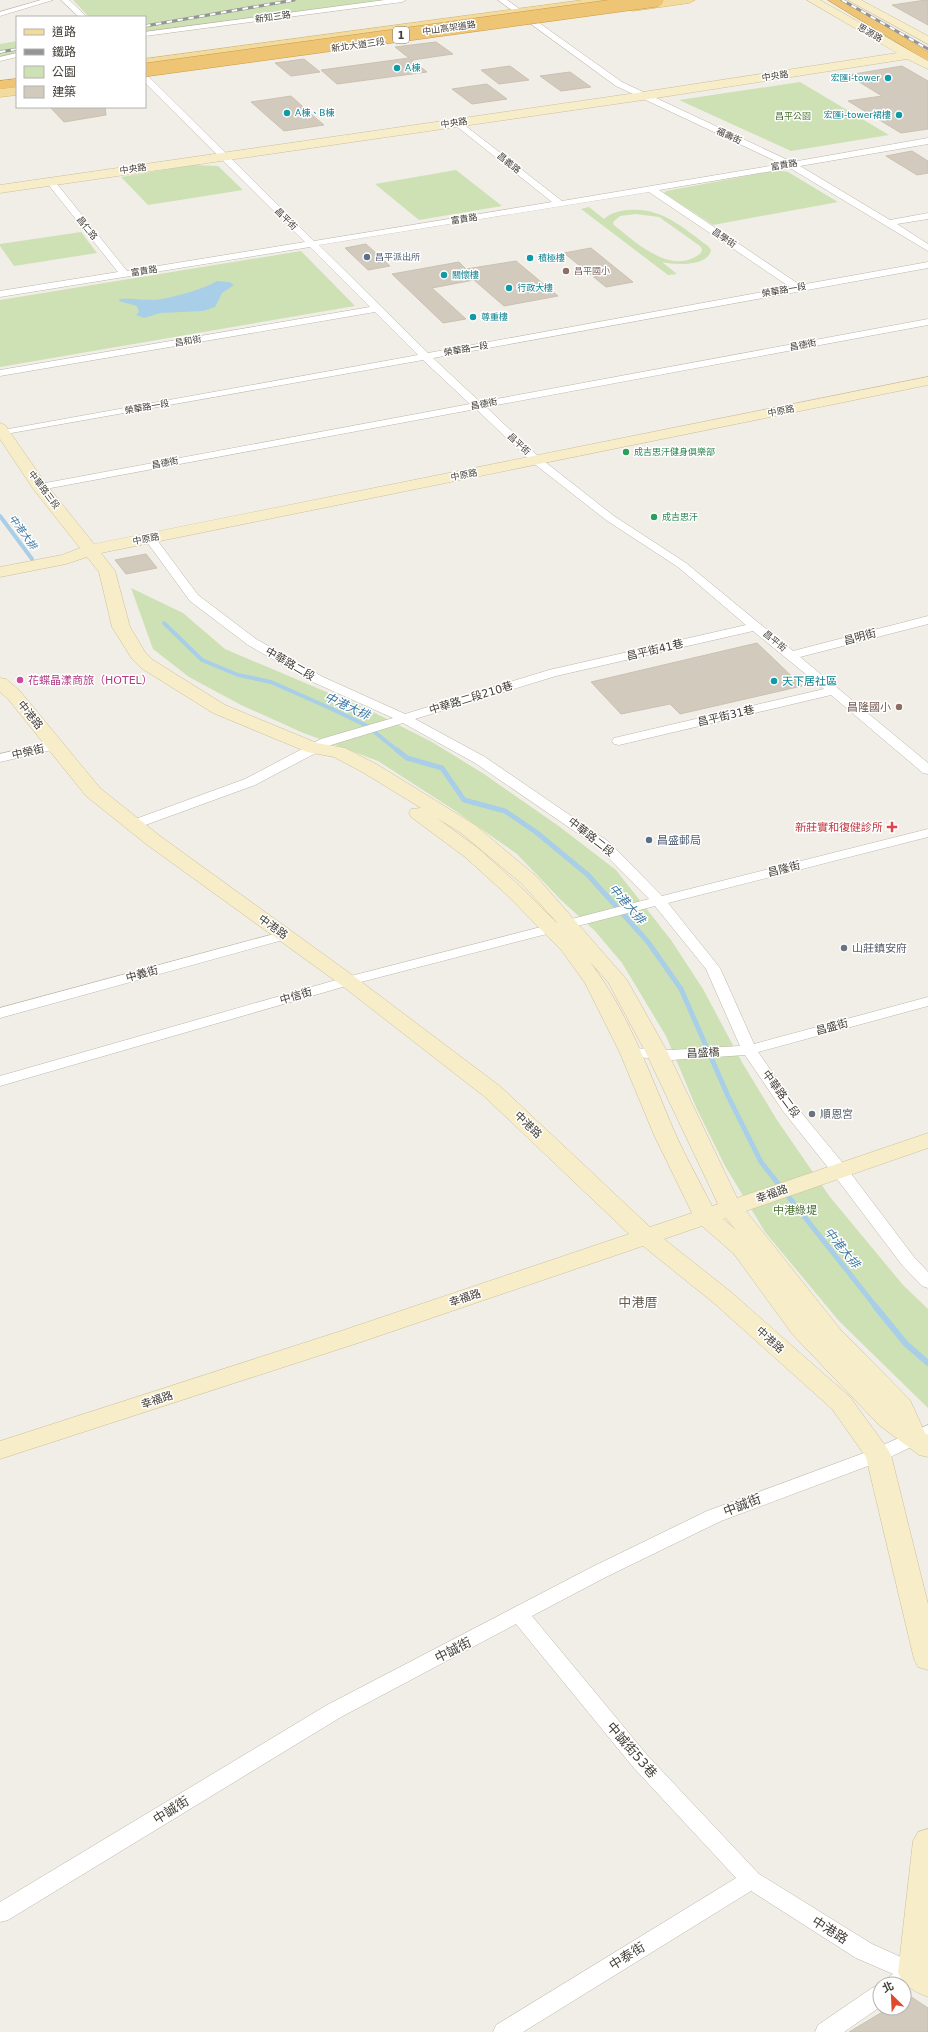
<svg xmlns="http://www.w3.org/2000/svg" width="928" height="2032" font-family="'DejaVu Sans','Noto Sans TC',sans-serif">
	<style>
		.green { fill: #cde1b4; fill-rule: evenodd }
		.water { fill: #a9cee8 }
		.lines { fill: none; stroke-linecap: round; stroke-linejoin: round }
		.stream-far2 { stroke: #a9cee8; stroke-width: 4 }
		.stream-far1 { stroke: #a9cee8; stroke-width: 5 }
		.stream { stroke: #a9cee8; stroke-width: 6 }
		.building { fill: #d2cabd; stroke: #cbc1b1 }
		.street-casing { stroke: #bcb5aa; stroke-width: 1 }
		.secondary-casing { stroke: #ccbf9b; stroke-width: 1 }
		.primary-casing { stroke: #d6b770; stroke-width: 1 }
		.highway-casing { stroke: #cc9a46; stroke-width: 1 }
		.street { fill: #fff; fill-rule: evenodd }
		.secondary { fill: #f8edc9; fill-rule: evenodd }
		.primary { fill: #f3db9e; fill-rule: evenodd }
		.highway { fill: #eec575; fill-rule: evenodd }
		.rail-casing { stroke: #959595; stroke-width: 3 }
		.rail { stroke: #fff; stroke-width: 2; stroke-dasharray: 5.5; stroke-linecap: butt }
		.highway-bridge-casing { stroke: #cc9a46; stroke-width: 14; stroke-linecap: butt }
		.highway-bridge { stroke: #eec575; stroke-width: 13 }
		.culture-dot { fill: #0f9aa8; stroke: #fff; stroke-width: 1.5 }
		.service-dot { fill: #5c6f8a; stroke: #fff; stroke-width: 1.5 }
		.education-dot { fill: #8d6e63; stroke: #fff; stroke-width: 1.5 }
		.leisure-dot { fill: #2e9e5b; stroke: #fff; stroke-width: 1.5 }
		.hotel-dot { fill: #d1479c; stroke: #fff; stroke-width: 1.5 }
		.health-dot { fill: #e0444e; stroke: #fff; stroke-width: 1.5 }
		.worship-dot { fill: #6b7280; stroke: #fff; stroke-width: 1.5 }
		.labels { text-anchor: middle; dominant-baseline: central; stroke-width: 3; stroke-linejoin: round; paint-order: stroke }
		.far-street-label { font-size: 9px; fill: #433e36; stroke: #fff }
		.far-culture-label { font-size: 9px; fill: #0d838f; stroke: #fff; text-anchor: start }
		.far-park-label { font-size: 9px; fill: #486e30; stroke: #fff }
		.far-service-label { font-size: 9px; fill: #4e5e75; stroke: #fff; text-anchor: start }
		.far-education-label { font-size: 9px; fill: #785e54; stroke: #fff; text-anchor: start }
		.far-leisure-label { font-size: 9px; fill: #27864d; stroke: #fff; text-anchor: start }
		.shield { fill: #fff; stroke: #7b7872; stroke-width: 1 }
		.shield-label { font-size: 10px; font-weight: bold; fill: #433e36 }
		.far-water-label { font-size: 10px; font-style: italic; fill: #3c78a3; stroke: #fff }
		.street-label { font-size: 11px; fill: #433e36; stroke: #fff }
		.hotel-label { font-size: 11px; fill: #b23c85; stroke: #fff; text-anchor: start }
		.culture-label { font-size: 11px; fill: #0d838f; stroke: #fff; text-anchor: start }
		.education-label { font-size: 11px; fill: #785e54; stroke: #fff; text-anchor: end }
		.health-label { font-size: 11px; fill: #be3a42; stroke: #fff; text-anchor: end }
		.service-label { font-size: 11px; fill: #4e5e75; stroke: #fff; text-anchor: start }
		.worship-label { font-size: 11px; fill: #5b616d; stroke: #fff; text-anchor: start }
		.park-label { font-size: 11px; fill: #486e30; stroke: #fff }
		.water-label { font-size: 12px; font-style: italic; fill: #3c78a3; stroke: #fff }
		.quarter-label { font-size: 13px; fill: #655c4f; stroke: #fff }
		.near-street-label { font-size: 13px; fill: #433e36; stroke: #fff }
	</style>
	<rect width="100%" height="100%" fill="#f1eee7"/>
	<path class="green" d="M73,0h317l-245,32v-15h-56z
		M17,41v13l-17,3v-13z
		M800,82l89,53 -98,16 -112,-51z
		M193,165l25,1 25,24 -95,15 -27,-28z
		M456,170l46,36 -83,14 -44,-36z
		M778,170l10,2 50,30 -125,23 -49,-32 2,-2z
		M589,207l15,12c6,-6 15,-8 23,-9 35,-3 55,17 81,36l3,4c-3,17 -36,15 -49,12l15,12 -9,1 -87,-66zM636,214l23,3 41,29 2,3 -1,4c-29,24 -66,-11 -87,-28l-1,-3 7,-6z
		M81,232l16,21 -83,13 -14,-20v-2z
		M301,251l54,55 -355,61v-67z
		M131,588l52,25 42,36 144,61 63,32 52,32 76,53 56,43 55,70 32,49 40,75 34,56 53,77 73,88 25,24v99l-89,-87 -74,-89 -40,-66 -29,-59 -30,-71 -44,-73 -27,-32 -34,-31 -44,-46 -63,-44 -76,-49 -77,-29 -60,-27 -52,-28 -36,-28z"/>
	<path class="water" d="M217,281l12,1 5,3 -12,8 -7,14 -12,4 -43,2 -16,5 -8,-3 3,-3 -2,-6 -18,-5 1,-2c11,-1 23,1 34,1 11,0 54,-12 63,-19z"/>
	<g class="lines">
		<path class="stream-far2" d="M0,516l32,43
			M164,623l38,37 36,15 33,7 61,27 35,17 31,25"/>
		<path class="stream-far1" d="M397,750l10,8 35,10 22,32 41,11 31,21 52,43 60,67 33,47 47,107 33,66 115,145"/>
		<path class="stream" d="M875,1306l31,38 22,19"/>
	</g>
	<path class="building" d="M926,0h2v25l-36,-20z
		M436,42l17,12 -41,6 15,12 -90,12 -16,-14 88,-12 -14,-11z
		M304,59l16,13 -29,4 -16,-13z
		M510,66l19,14 -30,4 -18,-14z
		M902,66l26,15v48l-27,4 -53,-32 34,-5 -34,-21z
		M570,72l21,15 -30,4 -21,-15z
		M487,84l20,15 -35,5 -20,-15z
		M291,96l20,18 13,11 -40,6 -33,-29z
		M50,107h55l1,8 -42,7z
		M912,151l16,10v12l-11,2 -31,-19z
		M366,244l24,22 -22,4 -23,-22z
		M591,248l42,34 -27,5 -42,-34z
		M516,261l42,35 -54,10 -30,-26 -42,8 34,31 -23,4 -51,-49 67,-12 7,7z
		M146,554l11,14 -31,6 -11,-14z
		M757,643l45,43 -122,28 -10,-10 -49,10 -30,-32z
		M904,1992l24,16v24h-79l40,-24h15z"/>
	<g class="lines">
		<defs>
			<path id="street" d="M41,0h12l-53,16v-4z
				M61,0h8l18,17h-8z
				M385,0h21l-4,2 -257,34v-4z
				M498,0h9l115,82 170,80 136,-24v6l-128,22 90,54 38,-7v6l-31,5 31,20v7l-138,-83 -131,22 141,95 128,-23v6l-495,90 47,44 448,-83v6l-442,82 54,51 74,58 72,47 107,88 135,-35v8l-128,33 128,106v11l-5,-1 -92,-78 -212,50 -5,-1 -2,-3 2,-3 210,-49 -71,-58 -197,45 -141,43 70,38 124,85 53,54 266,-67v8l-260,66 52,65 34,76 174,-47v9l-170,46 37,53 51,62 68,90 14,15v16l-6,-2 -20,-21 -68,-90 -51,-64 -38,-56 -74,5 -45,-4 -3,-3 3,-3 5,-2 40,2 69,-4 -34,-77 -51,-63 -302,78 -353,102v-10l343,-98 306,-79 -50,-51 -124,-85 -72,-40 -72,22 -76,40 -115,42h-10l-2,-3 2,-3 115,-42 76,-40 72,-21 -78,-35 -67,-38 -58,-44 -46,-63 2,-2h8l44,59 58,44 67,38 82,37 144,-44 197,-45 -68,-58 -72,-47 -74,-58 -56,-53 -436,81 -6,-3 6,-3 430,-80 -47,-44 -423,75v-4l3,-1 415,-75 -43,-43 -375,64v-6l370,-63 -60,-60 -310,50v-6l118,-19 -71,-89 -1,-2 4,-3 3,1 74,92 178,-29 -160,-159v-7h3l166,165 238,-39 -97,-77v-4l3,-1 104,81 220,-37 -166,-78zM649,192l141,95 -362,66 -109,-108z
				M17,53v4l-17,4v-4z
				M55,741l5,1 2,3 -2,3 -60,14v-8z
				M285,931l5,1 2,3 -2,3 -290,80v-10z
				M928,1425v14l-44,21 -163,61 -115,56 -74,39 115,139 112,119 113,70 49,22 3,7 -3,7 -16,11 -1,-7h-18l3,-7 4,-3 -37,-16 -105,-67 -228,141h-30l3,-7 240,-147 -103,-111 -117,-143 -175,93 -333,203 -8,2v-20l327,-197 265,-138 115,-56 165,-61z
				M880,1985v22l-36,25h-29l3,-7 54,-37z"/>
			<path id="secondary" d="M807,0h13l108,61v8l-21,-10 -264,41 -643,93v-8l643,-93 254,-39z
				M848,0h13l67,36v8z
				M928,377v8l-827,168 14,18 15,56 15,25 8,8 72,45 92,38 28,5 33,17 97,60 61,51 91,104 41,73 69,145 191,-65v15l-182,63 94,118 70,71 15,33 3,2v22l-9,-2 -40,-30 -86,-90 -59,-81 -32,-28 -38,13 67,53 119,105 37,51 4,7 37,149v66l-10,-3 -4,-8 -48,-202 -34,-48 -117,-105 -72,-58 -285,97 -358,116v-18l341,-110 288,-97 -144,-137 -144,-112 -195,-141 -60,-48 -78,-97 -8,-7v-14l6,1 14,12 80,97 60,48 195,141 146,110 149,140 42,-14 -38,-78 -34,-82 -35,-70 -23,-32 -54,-55 -43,-39 -54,-40 -2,-4 2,-4 10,-1 -57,-35 -30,-16 -27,-5 -94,-39 -72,-45 -9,-9 -20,-32 -13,-55 -12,-15 -21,7 -66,13v-10l62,-12 18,-7 -46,-58 -34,-51v-16l5,2 41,59 48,60zM437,818l24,15 61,51 40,44 -40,-40 -43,-39zM590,962l18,20 38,71 72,151 -6,2c-12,-24 -26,-48 -37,-73 -25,-58 -46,-120 -85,-171zM726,1218l10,12 -13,-11z
				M928,1829v168c-13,-5 -24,-11 -30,-24l15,-132 5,-9z"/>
			<path id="primary" d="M583,0h31l-6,3 -463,64v-8z
				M665,0h30l-6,3 -56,8 -6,-3 6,-3z
				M17,87v8l-17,2v-8z"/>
			<path id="highway" d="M828,0h14l86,52v9z
				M17,79v8l-17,2v-8z"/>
		</defs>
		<use href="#street" class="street-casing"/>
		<use href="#secondary" class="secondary-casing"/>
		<use href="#primary" class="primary-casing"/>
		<use href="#highway" class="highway-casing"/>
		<use href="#street" class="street"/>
		<use href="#secondary" class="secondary"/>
		<use href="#primary" class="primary"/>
		<use href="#highway" class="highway"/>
		<defs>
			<path id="rail" d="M842,0l86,49
				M145,26l149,-26
				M0,52l17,-3"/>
		</defs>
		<use href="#rail" class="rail-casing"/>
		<use href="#rail" class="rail"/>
		<defs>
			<path id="highway-bridge" d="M145,70l512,-70"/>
		</defs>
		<use href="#highway-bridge" class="highway-bridge-casing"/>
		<use href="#highway-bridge" class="highway-bridge"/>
	</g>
	<g class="culture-dot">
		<circle cx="397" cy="68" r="4"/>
		<circle cx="888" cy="78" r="4"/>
		<circle cx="287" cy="113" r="4"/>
		<circle cx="899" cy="115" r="4"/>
		<circle cx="530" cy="258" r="4"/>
		<circle cx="444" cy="275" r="4"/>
		<circle cx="509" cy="288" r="4"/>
		<circle cx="473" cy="317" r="4"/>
		<circle cx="774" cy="681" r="4"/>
	</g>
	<g class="service-dot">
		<circle cx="367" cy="257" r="4"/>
		<circle cx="649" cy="840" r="4"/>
	</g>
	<g class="education-dot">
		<circle cx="566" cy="271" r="4"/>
		<circle cx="899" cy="707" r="4"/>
	</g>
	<g class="leisure-dot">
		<circle cx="626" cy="452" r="4"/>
		<circle cx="654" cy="517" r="4"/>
	</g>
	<circle class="hotel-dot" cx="20" cy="680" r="4"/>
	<path class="health-dot" d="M890 821h4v4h4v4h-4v4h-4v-4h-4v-4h4z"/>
	<g class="worship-dot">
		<circle cx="844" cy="948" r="4"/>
		<circle cx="812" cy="1114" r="4"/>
	</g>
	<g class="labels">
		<g class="far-street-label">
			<text transform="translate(273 17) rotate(-8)">新知三路</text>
			<text transform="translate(449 28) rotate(-8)">中山高架道路</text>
			<text transform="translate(870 33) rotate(30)">思源路</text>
			<text transform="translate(358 45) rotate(-8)">新北大道三段</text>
			<text transform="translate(775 76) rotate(-9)">中央路</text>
			<text transform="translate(454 123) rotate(-8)">中央路</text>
			<text transform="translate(729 136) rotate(25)">福壽街</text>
			<text transform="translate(509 163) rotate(39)">昌義路</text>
			<text transform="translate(784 165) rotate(-10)">富貴路</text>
			<text transform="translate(133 169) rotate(-8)">中央路</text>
			<text transform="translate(286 219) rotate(45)">昌平街</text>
			<text transform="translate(464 219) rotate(-9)">富貴路</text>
			<text transform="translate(87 228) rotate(51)">昌仁路</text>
			<text transform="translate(724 238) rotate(34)">昌學街</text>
			<text transform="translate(144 271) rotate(-9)">富貴路</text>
			<text transform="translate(784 290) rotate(-10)">榮華路一段</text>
			<text transform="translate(188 341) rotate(-10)">昌和街</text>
			<text transform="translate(803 345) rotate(-11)">昌德街</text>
			<text transform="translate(466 349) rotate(-10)">榮華路一段</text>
			<text transform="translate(484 404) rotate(-11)">昌德街</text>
			<text transform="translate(147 407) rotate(-10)">榮華路一段</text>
			<text transform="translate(781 411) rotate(-11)">中原路</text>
			<text transform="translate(519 444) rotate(43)">昌平街</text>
			<text transform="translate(165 463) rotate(-11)">昌德街</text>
			<text transform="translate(464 475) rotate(-11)">中原路</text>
			<text transform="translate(44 490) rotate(53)">中華路三段</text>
			<text transform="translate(146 539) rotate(-11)">中原路</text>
			<text transform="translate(775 641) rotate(39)">昌平街</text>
		</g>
		<g class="far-culture-label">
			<text x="405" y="68">A棟</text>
			<text x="880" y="78" text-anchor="end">宏匯i-tower</text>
			<text x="295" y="113">A棟、B棟</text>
			<text x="891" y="115" text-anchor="end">宏匯i-tower裙樓</text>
			<text x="538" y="258">積極樓</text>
			<text x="452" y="275">關懷樓</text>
			<text x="517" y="288">行政大樓</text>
			<text x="481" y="317">尊重樓</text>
		</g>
		<g class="far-park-label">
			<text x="793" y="116">昌平公園</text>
		</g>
		<g class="far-service-label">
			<text x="375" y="257">昌平派出所</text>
		</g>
		<g class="far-education-label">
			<text x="574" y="271">昌平國小</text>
		</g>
		<g class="far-leisure-label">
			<text x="634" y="452">成吉思汗健身俱樂部</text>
			<text x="662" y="517">成吉思汗</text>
		</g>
		<rect class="shield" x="393" y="27" width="16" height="16" rx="3"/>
		<g class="shield-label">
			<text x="401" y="35">1</text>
		</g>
		<g class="far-water-label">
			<text transform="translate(23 532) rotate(54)">中港大排</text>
		</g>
		<g class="street-label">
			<text transform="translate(860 637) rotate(-15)">昌明街</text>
			<text transform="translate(655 650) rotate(-13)">昌平街41巷</text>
			<text transform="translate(290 664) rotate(30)">中華路二段</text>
			<text transform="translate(471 698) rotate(-17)">中華路二段210巷</text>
			<text transform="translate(30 715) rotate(51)">中港路</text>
			<text transform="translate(726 716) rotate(-13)">昌平街31巷</text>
			<text transform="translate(28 752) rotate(-13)">中榮街</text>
			<text transform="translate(591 837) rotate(38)">中華路二段</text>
			<text transform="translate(784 869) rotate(-14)">昌隆街</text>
			<text transform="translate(273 927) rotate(36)">中港路</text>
			<text transform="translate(142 974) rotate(-15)">中義街</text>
			<text transform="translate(296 996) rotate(-16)">中信街</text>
			<text transform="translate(832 1027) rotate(-15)">昌盛街</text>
			<text transform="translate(703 1053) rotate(-3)">昌盛橋</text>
			<text transform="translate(781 1094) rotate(54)">中華路二段</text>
			<text transform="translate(528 1125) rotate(44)">中港路</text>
			<text transform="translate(772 1194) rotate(-19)">幸福路</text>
			<text transform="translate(465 1298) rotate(-18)">幸福路</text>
			<text transform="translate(770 1340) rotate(42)">中港路</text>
			<text transform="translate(157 1400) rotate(-18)">幸福路</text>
		</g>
		<g class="hotel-label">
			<text x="28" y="680">花蝶晶漾商旅（HOTEL）</text>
		</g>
		<g class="culture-label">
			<text x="782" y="681">天下居社區</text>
		</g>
		<g class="education-label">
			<text x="891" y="707">昌隆國小</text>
		</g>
		<g class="health-label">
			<text x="883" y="827">新莊實和復健診所</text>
		</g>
		<g class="service-label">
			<text x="657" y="840">昌盛郵局</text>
		</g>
		<g class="worship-label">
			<text x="852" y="948">山莊鎮安府</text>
			<text x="820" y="1114">順恩宮</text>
		</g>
		<g class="park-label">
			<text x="795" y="1210">中港綠堤</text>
		</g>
		<g class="water-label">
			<text transform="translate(347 706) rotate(25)">中港大排</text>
			<text transform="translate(627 904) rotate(49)">中港大排</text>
			<text transform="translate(842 1248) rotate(51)">中港大排</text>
		</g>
		<g class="quarter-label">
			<text x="638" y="1302">中港厝</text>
		</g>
		<g class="near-street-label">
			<text transform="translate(742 1505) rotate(-21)">中誠街</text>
			<text transform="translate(453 1650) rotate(-27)">中誠街</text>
			<text transform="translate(632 1750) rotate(49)">中誠街53巷</text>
			<text transform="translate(171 1810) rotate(-32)">中誠街</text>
			<text transform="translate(830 1930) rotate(32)">中港路</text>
			<text transform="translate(627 1956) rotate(-32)">中泰街</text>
		</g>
	</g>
	<rect x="16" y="16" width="130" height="92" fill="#ffffff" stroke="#b4b2af"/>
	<rect x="24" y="29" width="20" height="6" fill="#f3db9e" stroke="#b4b2af"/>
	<text x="52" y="36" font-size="12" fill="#433e36">道路</text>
	<rect x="24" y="49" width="20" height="6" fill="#959595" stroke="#b4b2af"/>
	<text x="52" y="56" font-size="12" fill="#433e36">鐵路</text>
	<rect x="24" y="66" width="20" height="12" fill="#cde1b4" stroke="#b4b2af"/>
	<text x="52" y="76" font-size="12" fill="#433e36">公園</text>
	<rect x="24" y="86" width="20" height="12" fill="#d2cabd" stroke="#b4b2af"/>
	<text x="52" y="96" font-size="12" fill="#433e36">建築</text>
	<g transform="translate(892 1996) rotate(336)"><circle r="19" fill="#ffffff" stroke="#b4b2af"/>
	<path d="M0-3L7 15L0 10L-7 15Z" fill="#e2482d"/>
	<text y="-6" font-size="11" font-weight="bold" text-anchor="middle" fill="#433e36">北</text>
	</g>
</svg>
